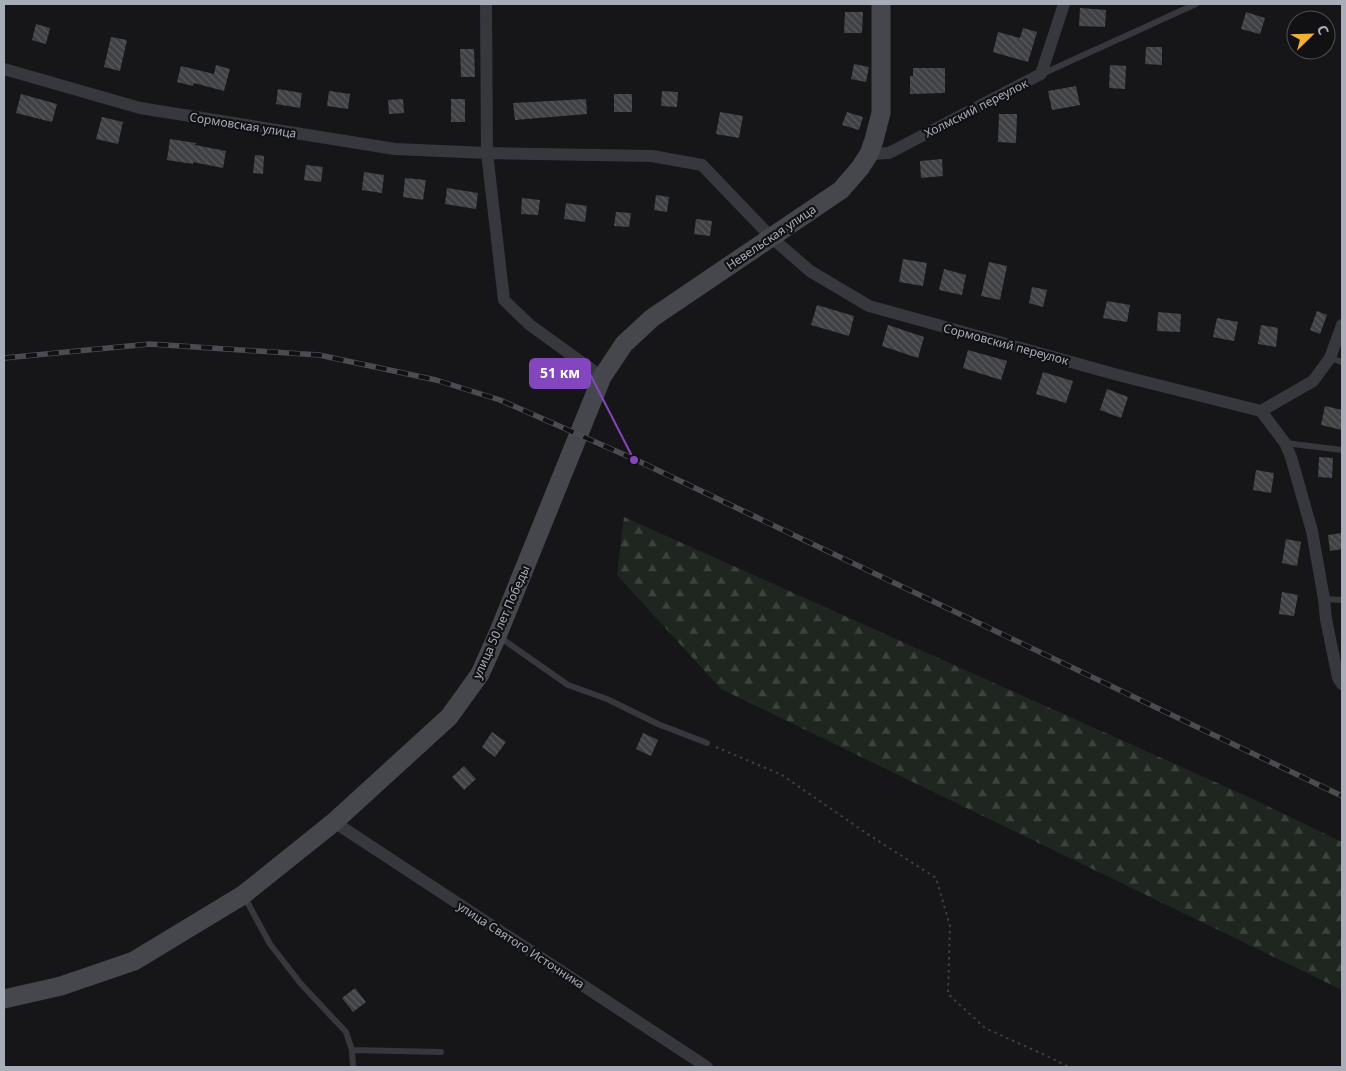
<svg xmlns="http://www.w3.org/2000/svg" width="1346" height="1071" font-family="'Noto Sans',sans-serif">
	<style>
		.forest { fill: url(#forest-firs) }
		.building { fill: url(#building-back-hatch) }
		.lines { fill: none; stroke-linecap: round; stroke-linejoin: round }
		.path { stroke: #3d3f44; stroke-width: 2; stroke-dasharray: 2.5 4; stroke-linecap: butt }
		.lane { stroke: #37383d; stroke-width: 6 }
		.street { stroke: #37383d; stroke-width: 12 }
		.secondary { stroke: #45474d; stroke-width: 19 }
		.rail-casing { stroke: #4a4c52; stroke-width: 5.5 }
		.rail { stroke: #111113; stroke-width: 4; stroke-dasharray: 11; stroke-linecap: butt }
		.labels { text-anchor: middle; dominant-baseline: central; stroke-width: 4.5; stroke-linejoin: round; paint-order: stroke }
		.street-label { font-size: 12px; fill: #a8adb8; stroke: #111113 }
		.leader { fill: none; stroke: #8446be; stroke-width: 2 }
		.callout-dot { fill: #8446be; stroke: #111113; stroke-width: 2 }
		.callout { fill: #8446be; stroke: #8446be; stroke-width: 2 }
		.callout-label { font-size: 14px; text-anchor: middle; font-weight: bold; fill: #fff }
	</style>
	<defs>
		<pattern id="forest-firs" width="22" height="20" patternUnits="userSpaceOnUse" patternTransform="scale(1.25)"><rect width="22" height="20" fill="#1e261f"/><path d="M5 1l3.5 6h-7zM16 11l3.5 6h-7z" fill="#3c433d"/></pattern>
		<pattern id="building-back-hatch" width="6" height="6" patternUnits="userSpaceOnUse" patternTransform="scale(1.25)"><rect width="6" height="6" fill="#404145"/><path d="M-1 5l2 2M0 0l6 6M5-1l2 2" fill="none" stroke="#595a5e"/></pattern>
	</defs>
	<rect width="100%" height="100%" fill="#161618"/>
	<path class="forest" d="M624,517l629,282 89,43v148l-621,-301 -104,-114z"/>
	<path class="building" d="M1080,8l26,2 -1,17 -26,-1z
		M845,12h18l-1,21h-18z
		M1246,12l19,6 -5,16 -19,-5z
		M36,24l14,4 -4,16 -14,-4z
		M1023,28l14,4 -9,30 -35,-10 5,-20 22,6z
		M111,37l16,3 -7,31 -16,-4z
		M1146,47h16v18l-17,-1z
		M460,49h14l1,28h-14z
		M854,64l15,3 -3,15 -15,-3z
		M216,65l14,4 -6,22 -30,-8 -1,3 -16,-4 4,-16 33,8z
		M1110,65l16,1 -1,23 -16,-1z
		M913,68h32v25l-35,1v-18h3z
		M1076,86l4,19 -28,5 -4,-19z
		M278,89l24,4 -2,15 -24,-4z
		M329,91l21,3 -2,15 -21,-3z
		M662,91l16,1 -1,15 -16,-1z
		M21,94l36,10 -5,18 -36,-9z
		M614,94h18v18h-18z
		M403,99l1,14 -15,1 -1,-14z
		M451,99h14v23h-14z
		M586,99l1,15 -72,6 -2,-17z
		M720,112l23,4 -4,22 -23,-4z
		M847,112l16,5 -4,13 -17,-5z
		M999,114h18l-1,29 -18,-1z
		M102,117l21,5 -5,22 -22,-5z
		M170,139l26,4 -1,2 31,6 -3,17 -30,-6v2l-26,-4z
		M255,155l9,1 -1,18 -10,-1z
		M942,159l1,17 -22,2 -1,-17z
		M306,165l17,2 -2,15 -17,-2z
		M364,172l20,3 -2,18 -20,-3z
		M405,178l21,2 -3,20 -20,-3z
		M447,188l31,5 -2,16 -31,-5z
		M656,195l13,2 -2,15 -13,-2z
		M522,198l18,2 -2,15 -17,-1z
		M566,203l21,3 -2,16 -21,-3z
		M616,212l15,1 -2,14 -15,-1z
		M696,219l16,2 -2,15 -16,-2z
		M903,259l24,4 -4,23 -24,-4z
		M989,262l18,4 -7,34 -19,-4z
		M944,269l22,6 -4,20 -23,-5z
		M1032,287l15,3 -4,17 -14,-4z
		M1107,301l23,4 -3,17 -24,-4z
		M817,305l37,11 -5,20 -38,-11z
		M1317,311l10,4 -7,19 -10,-4z
		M1158,312l23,2 -1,18 -23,-1z
		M1217,318l21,4 -4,19 -21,-4z
		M888,325l36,12 -6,21 -36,-12z
		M1261,325l17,3 -2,19 -18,-3z
		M968,350l39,11 -6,19 -38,-12z
		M1043,372l30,9 -7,22 -30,-9z
		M1107,389l21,8 -7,21 -21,-8z
		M1325,406l17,4v20l-21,-5z
		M1319,457l14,1 -1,20 -14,-1z
		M1256,470l18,3 -3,20 -18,-3z
		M1342,533v16l-12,2 -2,-16z
		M1286,539l15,3 -4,24 -15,-3z
		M1282,592l16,3 -4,21 -15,-2z
		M492,732l14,10 -11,15 -13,-10z
		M643,733l15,7 -7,16 -15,-7z
		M464,766l12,13 -12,11 -12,-13z
		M355,988l11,14 -13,10 -11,-14z"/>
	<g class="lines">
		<path class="path" d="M716,747l66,28 84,58 70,45 14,48 -2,68 37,34 62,28 22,11"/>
		<path class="lane" d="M1042,74l154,-70
			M1330,358l12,4
			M1285,443l57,7
			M1324,599l18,1
			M498,636l70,49 39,14 51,25 49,19
			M244,896l26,48 31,40 45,48 6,18 1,17
			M352,1050l89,2"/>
		<path class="street" d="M486,4l1,149 17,147 26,25 72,52
			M4,69l136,39 255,41 92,4 165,3 50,9 69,72 39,34 59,35 249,69 143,36
			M869,154l20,-1 152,-79 23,-70
			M1261,411l24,32 6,14 21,74 12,68 2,20 12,59 4,6
			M1261,411l52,-30 17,-23 12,-33
			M334,822l373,245"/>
		<path class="secondary" d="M4,999l57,-13 73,-25 109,-66 91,-73 115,-105 31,-43 17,-38 105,-259 22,-33 28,-26 189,-128 19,-22 9,-14 5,-14 7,-27v-109"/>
		<defs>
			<path id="rail" d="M4,358l146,-14 169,11 117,25 64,20 134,59 708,337"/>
		</defs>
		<use href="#rail" class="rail-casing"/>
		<use href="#rail" class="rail"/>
	</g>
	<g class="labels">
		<g class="street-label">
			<text transform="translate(976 108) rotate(-27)">Холмский переулок</text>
			<text transform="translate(243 125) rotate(9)">Сормовская улица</text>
			<text transform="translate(771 237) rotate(-34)">Невельская улица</text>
			<text transform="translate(1006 344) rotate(15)">Сормовский переулок</text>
			<text transform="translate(501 622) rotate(-66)">улица 50 лет Победы</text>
			<text transform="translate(521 945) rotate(33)">улица Святого Источника</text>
		</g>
	</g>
	<path class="leader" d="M634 460L590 374"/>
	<circle class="callout-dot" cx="634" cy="460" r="5"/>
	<rect class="callout" x="530" y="359" width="60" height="29" rx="5"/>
	<g class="callout-label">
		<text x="560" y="378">51 км</text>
	</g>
	<rect width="1346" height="1071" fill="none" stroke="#a8adb8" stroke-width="10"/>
	<g transform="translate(1311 35) rotate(67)"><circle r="24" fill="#111113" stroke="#4d4f55"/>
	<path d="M0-4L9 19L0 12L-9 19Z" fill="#f2b134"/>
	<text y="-8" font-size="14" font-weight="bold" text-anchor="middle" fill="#a8adb8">С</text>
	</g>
</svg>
